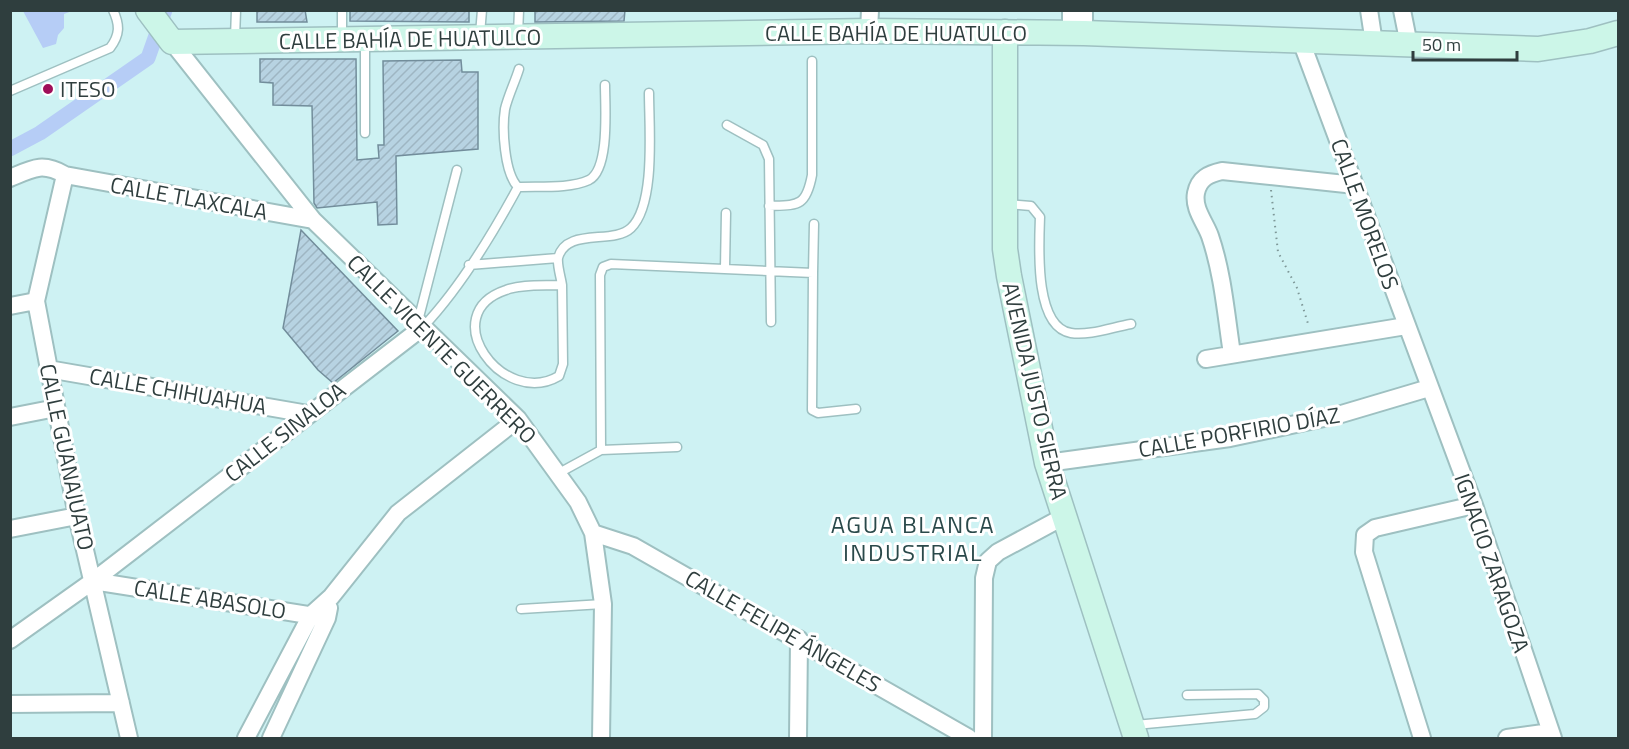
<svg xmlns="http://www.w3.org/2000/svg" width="1629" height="749" font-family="'Titillium Web',sans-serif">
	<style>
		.water { fill: #b6cdf6 }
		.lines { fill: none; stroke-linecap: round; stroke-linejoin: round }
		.canal { stroke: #b6cdf6; stroke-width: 15 }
		.building { fill: url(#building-hatch); stroke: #728d9b; stroke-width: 1.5 }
		.lane-casing { stroke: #9ec0c1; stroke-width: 11 }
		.street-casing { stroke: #9ec0c1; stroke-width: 20 }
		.secondary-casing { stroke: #9ec0c1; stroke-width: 27 }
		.path { stroke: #7e9898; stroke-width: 2; stroke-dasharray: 1.5 4.5; stroke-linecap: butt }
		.lane { stroke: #fff; stroke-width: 8 }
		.street { stroke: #fff; stroke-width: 16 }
		.secondary { stroke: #ccf6e8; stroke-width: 24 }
		.poi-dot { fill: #9f0f59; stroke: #fff; stroke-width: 2 }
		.labels { text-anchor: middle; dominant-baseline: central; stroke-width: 6; stroke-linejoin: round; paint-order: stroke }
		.street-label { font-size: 22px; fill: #2f3e3e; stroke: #fff }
		.poi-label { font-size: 22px; fill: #2f3e3e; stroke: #fff; text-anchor: start }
		.neighbourhood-label { font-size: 24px; letter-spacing: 1.5px; fill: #2a494a; stroke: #fff }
	</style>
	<defs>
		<pattern id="building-hatch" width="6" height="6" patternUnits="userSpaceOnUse" patternTransform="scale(1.5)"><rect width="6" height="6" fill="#b7d3e2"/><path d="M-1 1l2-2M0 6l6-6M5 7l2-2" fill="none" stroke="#9eb6c3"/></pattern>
	</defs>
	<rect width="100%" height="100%" fill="#cef2f3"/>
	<path class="water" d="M23,11h49l-8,3v14l-6,7 -2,9 -13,4z"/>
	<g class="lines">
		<path class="canal" d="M10,149l30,-16 108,-75 17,-48"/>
	</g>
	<path class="building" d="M257,10h48l2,12h-50z
		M350,10h119v12l-119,-1z
		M535,10h90l-1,11 -89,1z
		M260,59h96l1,101 22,-2 -1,-13h6l-1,-84 78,-1 1,12h16v77l-82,7 1,68 -19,1 -1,-23 -60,6 -3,-5 -2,-97 -39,-1v-22l-13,-1z
		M301,230l97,101 -65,52 -15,-13 -35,-42z"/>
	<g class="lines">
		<defs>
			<path id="lane" d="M342,10v26
				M480,34l2,-24
				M518,34l1,-24
				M235,38l1,-28
				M365,40v93
				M519,69c-4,13 -11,27 -14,40 -3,19 -1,64 13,78 21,-1 51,2 71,-7 21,-11 16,-74 16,-95
				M10,91l100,-43c10,-13 10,-23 3,-38
				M727,125l36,20 6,14 2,163
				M1008,204l23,2 9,11c-1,29 -6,110 31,116 18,3 42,-6 60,-9
				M769,206c29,-1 37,1 43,-31v-114
				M469,265l89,-7
				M725,268l1,-55
				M813,273l1,-49
				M562,285l1,79 -4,12c-56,33 -125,-62 -53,-86 16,-6 38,-4 56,-5 -1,-7 -5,-20 -4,-27 8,-31 55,-13 73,-30 25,-24 18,-101 18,-135
				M418,321l39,-151
				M423,327c38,-40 69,-92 95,-140
				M601,450l76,-3
				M559,473l42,-23 -1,-175 3,-8 8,-3 202,9 -1,137 6,3 38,-4
				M521,609l82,-5
				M1135,725l120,-11 9,-7v-7l-6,-6 -71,1"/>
			<path id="street" d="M1084,10v23
				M1369,10l5,33
				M1402,10l7,35
				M869,31l1,-21
				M1071,33v-23
				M1301,41l173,464 79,233
				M172,42l141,178 205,199 60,83 15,31 10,71 -2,134
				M65,175l-29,126 41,215 52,222
				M10,178c23,-10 33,-16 55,-3l248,45
				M10,306l26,-5
				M1232,354c-6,-39 -9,-80 -22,-118 -5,-14 -17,-27 -14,-43 3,-15 13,-19 26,-22l133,14
				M1206,359l200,-33
				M48,369l260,45
				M10,417l46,-9
				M1047,463l183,-25 108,-23 91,-27
				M10,529l67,-13
				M593,533l40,13 336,192
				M93,581l234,37
				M10,640l83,-59 330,-254
				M10,704l111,-1
				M246,738l65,-123 20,-18 67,-84 120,-94
				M271,738l56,-120 2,-10
				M798,738l1,-99
				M983,738l1,-160 4,-17 10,-9 65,-35
				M1422,738l-58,-186 1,-17 10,-7 99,-23
				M1507,738l44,-6"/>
			<path id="secondary" d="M148,10l24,32 697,-11 215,2 454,16 52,-8 28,-8
				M1005,32v217l4,27 38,187 89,275"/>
		</defs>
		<use href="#lane" class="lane-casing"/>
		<use href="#street" class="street-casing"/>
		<use href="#secondary" class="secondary-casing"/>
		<path class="path" d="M1271,190l7,62 19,36 12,39"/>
		<use href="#lane" class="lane"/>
		<use href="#street" class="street"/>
		<use href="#secondary" class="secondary"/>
	</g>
	<circle class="poi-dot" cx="48" cy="89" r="6"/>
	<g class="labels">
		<g class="street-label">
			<text x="896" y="33">CALLE BAHÍA DE HUATULCO</text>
			<text transform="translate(410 39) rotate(-1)">CALLE BAHÍA DE HUATULCO</text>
			<text transform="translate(189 198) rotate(10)">CALLE TLAXCALA</text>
			<text transform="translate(1365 214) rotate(70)">CALLE MORELOS</text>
			<text transform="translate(442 349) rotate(45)">CALLE VICENTE GUERRERO</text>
			<text transform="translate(178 391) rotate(10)">CALLE CHIHUAHUA</text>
			<text transform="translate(1035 391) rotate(77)">AVENIDA JUSTO SIERRA</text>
			<text transform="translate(285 432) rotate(-38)">CALLE SINALOA</text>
			<text transform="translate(1239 432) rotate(-10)">CALLE PORFIRIO DÍAZ</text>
			<text transform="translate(67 457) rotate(78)">CALLE GUANAJUATO</text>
			<text transform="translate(1492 563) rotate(71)">IGNACIO ZARAGOZA</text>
			<text transform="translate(210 599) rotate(9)">CALLE ABASOLO</text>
			<text transform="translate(783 631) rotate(30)">CALLE FELIPE ÁNGELES</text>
		</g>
		<g class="poi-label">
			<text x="60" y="89">ITESO</text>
		</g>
		<g class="neighbourhood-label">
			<text x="913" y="524">AGUA BLANCA<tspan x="913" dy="28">INDUSTRIAL</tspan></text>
		</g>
	</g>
	<rect width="1629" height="749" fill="none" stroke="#2f3e3e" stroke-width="24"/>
	<path d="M1413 51v9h104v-9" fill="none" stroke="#2f3e3e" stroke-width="3"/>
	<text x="1422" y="51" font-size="18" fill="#2f3e3e" stroke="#ffffff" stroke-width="4.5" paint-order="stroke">50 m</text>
</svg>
